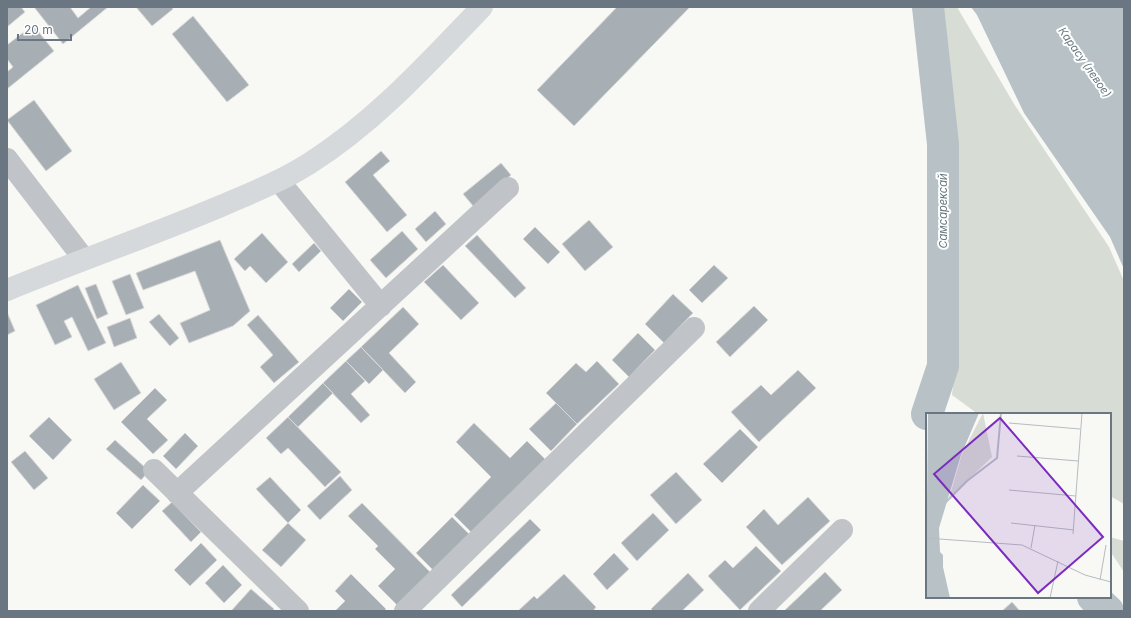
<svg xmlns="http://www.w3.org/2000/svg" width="1131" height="618" font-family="Inter,sans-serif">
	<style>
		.green { fill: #d7dcd5 }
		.water { fill: #b8c2c6 }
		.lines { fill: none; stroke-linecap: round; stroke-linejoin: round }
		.river { stroke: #b8c2c6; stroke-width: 32 }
		.building { fill: #a7aeb4; stroke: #d9d9d8 }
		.minor { stroke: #c0c3c7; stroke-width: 22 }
		.major { stroke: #d5d9dc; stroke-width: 22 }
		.labels { text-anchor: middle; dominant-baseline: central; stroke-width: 4; stroke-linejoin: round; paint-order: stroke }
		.water-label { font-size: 11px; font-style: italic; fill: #66777f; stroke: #fff }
		.inset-river { fill: none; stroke: #b8c2c6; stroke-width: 2 }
		.inset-road { fill: none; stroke: #b6bcc0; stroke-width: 1 }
		.view { fill: #7b2cbf; fill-opacity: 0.15; stroke: #7b2cbf; stroke-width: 2 }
		.inset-edge { fill: none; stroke: #6a7783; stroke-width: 2 }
	</style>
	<rect width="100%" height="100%" fill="#f8f8f5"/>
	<path class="green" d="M938,7h19l57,97 95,143 15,34v223l-14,-8v-82h-132l-26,-19 3,-27 -4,-172z
		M1110,537l14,4v31l-14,-21z"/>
	<path class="water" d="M971,7h153v262l-14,-32 -86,-124 -47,-98z"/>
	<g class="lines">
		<path class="river" d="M927,414l16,-48v-222l-15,-137
			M1093,597l15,14"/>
	</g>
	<path class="building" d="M7,7h14l4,5 -18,15z
		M34,7h36l8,11 13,-11h17l-45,37z
		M136,7h36l1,2 -21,17z
		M617,7h73l-116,119 -37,-36z
		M193,16l56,69 -22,17 -55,-68z
		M33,25l21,26 -47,38v-17l6,-5 -6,-8v-14z
		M34,100l38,51 -26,20 -39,-51z
		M381,151l9,10 -17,14 34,40 -20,17 -42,-50z
		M501,163l10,12 -37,32 -11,-13z
		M435,211l11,13 -20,18 -11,-13z
		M589,220l24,27 -28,24 -23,-27z
		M535,227l25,25 -12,12 -25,-25z
		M402,231l16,18 -32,29 -16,-18z
		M262,233l26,29 -22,21 -16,-17 -5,5 -11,-12z
		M477,235l49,53 -11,10 -50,-52z
		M220,240l30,71 -17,15 -44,17 -9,-20 30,-13 -15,-39 -52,19 -7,-17z
		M314,243l7,8 -22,21 -7,-8z
		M443,265l36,38 -18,17 -37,-38z
		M714,265l14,13 -26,25 -13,-13z
		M130,274l14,34 -18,7 -14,-34z
		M96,284l12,30 -11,5 -12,-31z
		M78,285l28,58 -18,8 -16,-34 -8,4 8,16 -17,8 -19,-40z
		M349,289l13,13 -19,19 -13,-13z
		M673,294l20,19 -29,30 -19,-19z
		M754,306l14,14 -38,37 -14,-15z
		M403,307l16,17 -30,29 27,29 -11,11 -44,-46z
		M7,312l8,19 -8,4z
		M159,314l20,24 -9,8 -21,-24z
		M258,315l41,47 -25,21 -14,-16 13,-12 -26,-30z
		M130,318l7,20 -23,9 -7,-20z
		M638,333l17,17 -26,27 -17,-17z
		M361,347l22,23 -14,14 -23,-23z
		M346,361l19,20 -14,13 19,21 -9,8 -38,-40z
		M597,361l22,23 -42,40 -31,-31 30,-30 10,9z
		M121,362l20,31 -27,17 -20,-31z
		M798,370l18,18 -57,54 -28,-30 30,-27 10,10z
		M323,383l10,10 -35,34 -10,-10z
		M155,388l12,12 -20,19 21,21 -15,14 -32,-32z
		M556,403l21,21 -26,27 -22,-22z
		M49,417l23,23 -19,20 -24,-24z
		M288,417l53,55 -16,15 -37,-39 -7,6 -15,-16z
		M474,423l36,35 17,-17 18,18 -73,74 -18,-18 37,-38 -35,-35z
		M740,429l18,18 -36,36 -19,-19z
		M185,433l13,13 -22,23 -13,-13z
		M115,440l34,31 -8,9 -35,-31z
		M25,451l23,27 -14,12 -23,-28z
		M676,472l26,28 -26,24 -26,-29z
		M340,476l12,14 -32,30 -13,-14z
		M270,477l31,33 -13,13 -32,-34z
		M143,485l17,16 -28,28 -16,-16z
		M808,497l22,24 -48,44 -36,-38 18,-18 14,16z
		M172,502l29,30 -10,10 -29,-31z
		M362,503l68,69 -33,33 -19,-19 17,-17 -20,-20 3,-3 -30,-30z
		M653,513l16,17 -32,31 -16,-18z
		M452,517l17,17 -36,36 -17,-17z
		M530,519l11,11 -79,77 -11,-12z
		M288,523l18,17 -25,27 -19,-17z
		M201,543l16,17 -27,26 -16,-16z
		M756,546l25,25 -41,39 -32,-34 17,-16 8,8z
		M614,553l15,16 -22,21 -14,-16z
		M223,565l19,20 -18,18 -19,-20z
		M825,572l17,18 -22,21h-36z
		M688,573l16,17 -22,21h-29l-2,-2z
		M351,574l35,35 -2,2h-49l10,-10 -10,-10z
		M564,574l32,33 -3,4h-75l16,-15 3,3z
		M251,589l23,20 -1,2h-42z
		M1012,602l8,9h-18z"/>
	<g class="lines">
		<path class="minor" d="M7,159l77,100
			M279,181l102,125
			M154,470l144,141
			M177,493l331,-305
			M405,611l289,-283
			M759,611l83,-81"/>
		<path class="major" d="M7,290c71,-29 143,-54 214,-84 30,-13 61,-25 89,-43 66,-42 118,-100 172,-156"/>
	</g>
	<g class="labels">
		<g class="water-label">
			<text transform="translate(1085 62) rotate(55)">Карасу (левое)</text>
			<text transform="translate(943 211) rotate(-90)">Самсарексай</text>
		</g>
	</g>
	<g transform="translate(926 413)">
		<rect width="185" height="185" fill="#f8f8f5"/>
		<path d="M57,0l9,44 -43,41 13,-44z" fill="#d7dcd5"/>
		<path d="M2,0h51l-18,42 -22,73 1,24 3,3v12l7,31h-23l-1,-9z" fill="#b8c2c6"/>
		<path class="inset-river" d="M18,91l23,-23 30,-23 4,-45"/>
		<path class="inset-road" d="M83,10l71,6M91,43l61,5M83,77l67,6M85,110l63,7M147,121l9,-121M0,125l96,7 63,30 26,7M105,135l4,-23M174,167l6,-35M124,185l8,-37"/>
		<path class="view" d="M74,5l103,119 -65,56 -104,-119z"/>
		<rect width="185" height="185" class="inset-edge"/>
	</g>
	<rect width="1131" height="618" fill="none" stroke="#6a7783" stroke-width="16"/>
	<path d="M18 34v6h53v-6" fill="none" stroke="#6a7783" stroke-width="2"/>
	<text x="24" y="34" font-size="12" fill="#6a7783" stroke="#ffffff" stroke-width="3" paint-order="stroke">20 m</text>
</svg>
